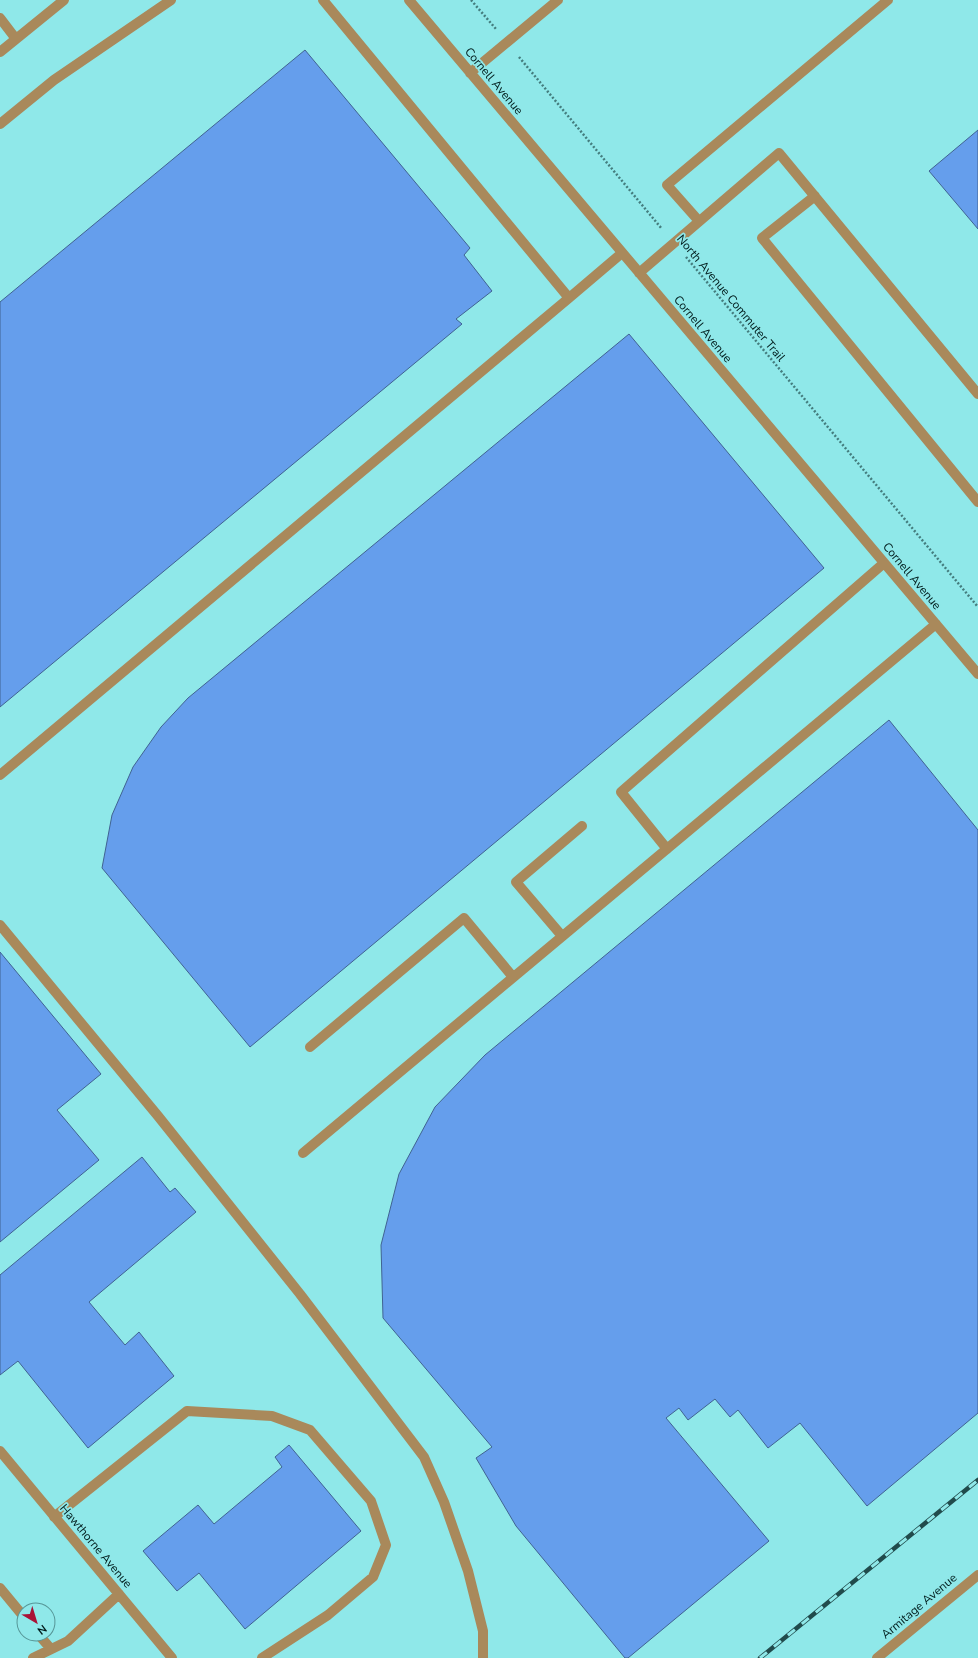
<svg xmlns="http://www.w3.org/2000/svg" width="978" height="1658" font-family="'Nunito Sans',sans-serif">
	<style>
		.building { fill: #659eec; stroke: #406392 }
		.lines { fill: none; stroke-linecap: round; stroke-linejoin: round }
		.path { stroke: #447d7e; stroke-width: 2.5; stroke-dasharray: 2 2; stroke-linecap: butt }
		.minor { stroke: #a9895b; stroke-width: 10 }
		.rail-casing { stroke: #214b4c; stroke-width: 4.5 }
		.rail { stroke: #8fe8e9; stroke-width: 3; stroke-dasharray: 9; stroke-linecap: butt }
		.labels { text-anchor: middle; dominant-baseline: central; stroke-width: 3.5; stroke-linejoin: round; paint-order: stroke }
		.street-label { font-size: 12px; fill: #001c1c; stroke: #8fe8e9 }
	</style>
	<rect width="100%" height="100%" fill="#8fe8e9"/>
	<path class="building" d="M305,50l165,198 -6,7 28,36 -36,28 6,5 -462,383v-405z
		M978,130v99l-49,-58z
		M629,334l195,234 -574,479 -148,-179 10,-53 21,-48 28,-40 27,-29z
		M889,720l89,110v583l-111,93 -67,-83 -32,25 -30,-38 -8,7 -15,-18 -27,21 -9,-12 -13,10 103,123 -141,117h-3l-109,-132 -40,-68 16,-11 -109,-129 -2,-73 18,-71 36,-67 50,-52z
		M0,952l101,122 -44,36 42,50 -99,82z
		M142,1157l28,35 5,-4 21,24 -107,90 36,43 14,-13 35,44 -86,72 -70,-87 -18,14v-100z
		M289,1445l72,86 -116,98 -46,-56 -22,18 -34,-40 55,-46 16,19 68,-57 -7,-10z"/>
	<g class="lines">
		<path class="path" d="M471,0l25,29
			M519,57l143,172
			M686,257l292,350"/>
		<path class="minor" d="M409,0l569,674
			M0,18l16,21
			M0,52l64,-52
			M470,73l88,-73
			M0,124l54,-44 117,-80
			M815,196l-53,42 216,264
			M698,220l-31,-35 221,-185
			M639,273l140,-120 199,241
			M569,298l53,-45
			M0,775l569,-477 -246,-298
			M667,849l-46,-57 263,-229
			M0,925l158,191 142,178 124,163 20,45 24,69 15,60v27
			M562,936l-46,-54 66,-56
			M310,1047l154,-129 49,59
			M303,1153l633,-529
			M0,1451l172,207
			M54,1517l133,-106 85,5 38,14 61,71 15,44 -13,32 -45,38 -66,43
			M0,1588l24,29
			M38,1634l13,15
			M33,1658l35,-17 51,-47
			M877,1658l101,-83"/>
		<defs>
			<path id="rail" d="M760,1658l218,-178"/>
		</defs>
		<use href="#rail" class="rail-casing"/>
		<use href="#rail" class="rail"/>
	</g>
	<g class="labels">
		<g class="street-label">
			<text transform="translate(494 81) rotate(50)">Cornell Avenue</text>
			<text transform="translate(731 298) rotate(50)">North Avenue Commuter Trail</text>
			<text transform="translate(703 329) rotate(50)">Cornell Avenue</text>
			<text transform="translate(912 576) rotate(50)">Cornell Avenue</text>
			<text transform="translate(96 1546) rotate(50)">Hawthorne Avenue</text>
			<text transform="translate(919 1606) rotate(-40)">Armitage Avenue</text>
		</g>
	</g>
	<g transform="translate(36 1622) rotate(142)"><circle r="19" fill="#8fe8e9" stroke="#569697"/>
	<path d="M0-3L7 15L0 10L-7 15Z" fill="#a91236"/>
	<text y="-6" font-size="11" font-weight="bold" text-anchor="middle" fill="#001c1c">N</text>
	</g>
</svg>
